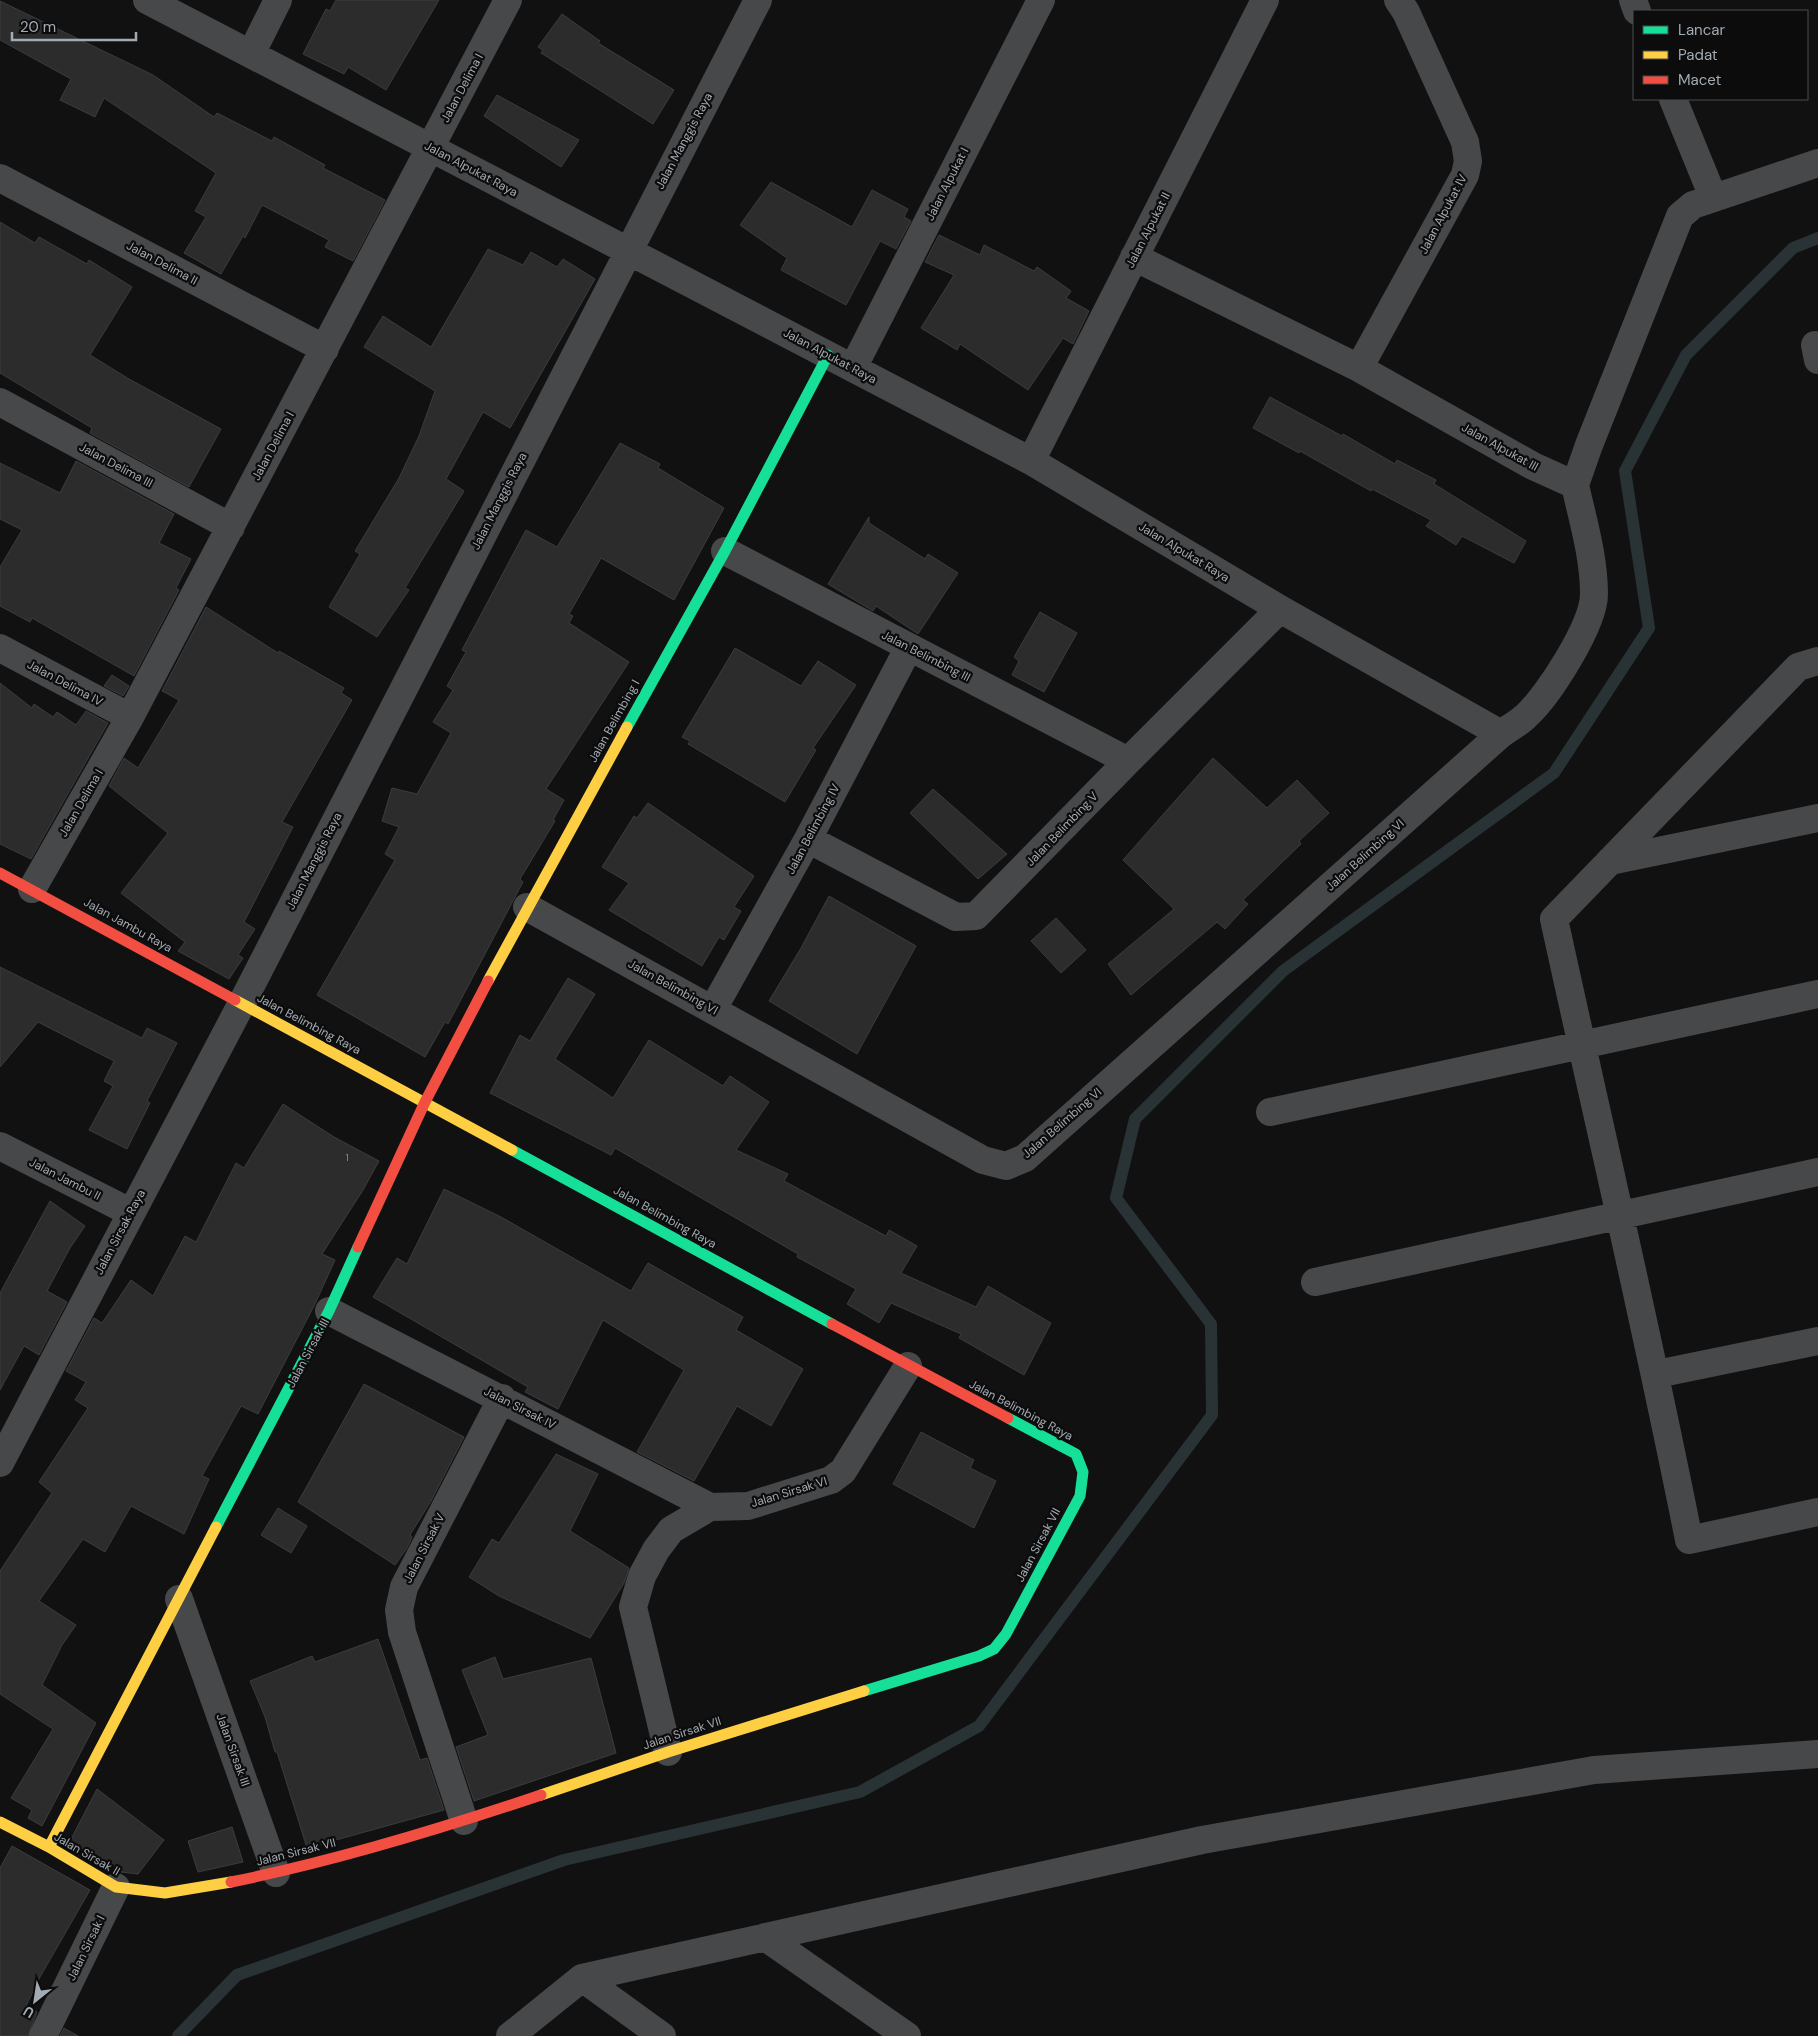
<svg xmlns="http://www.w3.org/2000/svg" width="1818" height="2036" font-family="'DM Sans',sans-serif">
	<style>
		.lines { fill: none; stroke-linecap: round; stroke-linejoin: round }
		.stream { stroke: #293336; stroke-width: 12 }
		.building { fill: #2c2c2d; stroke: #3a3c3e }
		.street { stroke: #46484a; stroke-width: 28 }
		.fast { stroke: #16e098; stroke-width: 11 }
		.slow { stroke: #ffcf43; stroke-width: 11 }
		.jam { stroke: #f24e42; stroke-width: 11 }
		.labels { text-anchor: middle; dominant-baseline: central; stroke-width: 4.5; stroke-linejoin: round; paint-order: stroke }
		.number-label { font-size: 10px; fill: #858b91 }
		.street-label { font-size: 12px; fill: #a3abb2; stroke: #0c0c0d }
	</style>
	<rect width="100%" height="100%" fill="#111112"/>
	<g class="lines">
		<path class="stream" d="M178,2036l59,-61 327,-115 296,-68 119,-66 233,-311 -1,-91 -95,-126 19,-79 148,-148 271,-198 95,-145 -24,-157 61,-116 107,-107 25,-10"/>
	</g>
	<path class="building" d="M336,0h103l-53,90 -38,-23 -4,7 -41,-20 23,-45 4,2z
		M0,1l153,74 61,42 3,-4 55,28 2,-4 51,28 -2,3 62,32 -32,61 -28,-14 4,-7 -67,-35 -17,33 -2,-2 -22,38 -37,-21 22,-36 -11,-6 21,-38 -112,-75 -9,19 -35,-17 11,-21 -71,-39z
		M562,14l38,27 -2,2 76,47 -21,34 -112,-71 2,-3 -5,-3z
		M497,95l82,45 -18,27 -77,-51z
		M771,182l81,45 20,-37 36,19 -4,8 7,4 -15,28 -16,-8 -34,64 -65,-35 6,-12 -47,-33z
		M0,222l35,21 4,-6 48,27 2,-4 43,27 -42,68 39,24 92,50 -32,58 -99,-54 2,-5 -92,-55z
		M939,235l41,20 4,-10 50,26 3,-4 34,24 -5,7 23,13 -16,33 -10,-6 -35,52 -68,-46 -3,6 -36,-22 33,-53 -29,-13z
		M488,249l35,16 8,-13 26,15 6,-8 32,20 -85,149 -27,-16 -37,67 18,12 -59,97 4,2 -32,47 -48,-30 31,-53 -5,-3 44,-73 20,-42 16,-45 -71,-44 19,-31 48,31z
		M1270,397l72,39 1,-2 52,30 2,-4 39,20 -2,4 92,57 -12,22 -52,-27 -6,9 -30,-19 5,-6 -59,-31 -1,2 -71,-40 -1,2 -46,-25z
		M620,443l40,21 -2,4 66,40 -50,92 -73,-42 -32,56 4,2 -4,7 60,39 -83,127 18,11 -11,20 2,1 -35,58 3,3 -75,142 -3,-2 -20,35 -108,-62 78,-135 -10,-6 14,-27 -17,-6 10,-33 25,6 34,-61 -18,-11 20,-32 -6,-4 19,-34 -4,-2 64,-120 31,17z
		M76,461l98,53 -15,29 32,16 -15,29 3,2 -45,86 -102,-58 -2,4 -30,-16v-39l22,-37 -22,-11v-56l60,30z
		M869,517v6l56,36 3,-5 30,19 -40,61 -42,-28 -3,5 -45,-27z
		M206,607l72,46 1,-2 65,37 -3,5 11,7 -70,122 11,5 -49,95 11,7 -17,26 5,3 -14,21 -51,-28 7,-9 -64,-49 47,-60 -59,-47 15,-28 14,10 41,-68 -17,-9z
		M1040,612l37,21 -33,59 -32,-17 7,-14 -5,-4z
		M735,648l66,38 17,-25 38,24 -43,63 3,2 -31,52 -97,-58 2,-3 -8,-4z
		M112,675l17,11 -6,10 -19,-10z
		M0,683l32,25 2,-4 19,13 4,-5 19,13 10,-14 22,12 -77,136 -31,-15z
		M1213,758l54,50 30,-28 32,33 -30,28 2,3 -58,56 5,4 -23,25 -8,-7 -86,73 -23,-31 66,-55 -51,-49z
		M933,789l74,65 -29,25 -68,-66z
		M648,803l106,73 -20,31 7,4 -17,29 -5,-3 -17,29 -93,-56 20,-27 -27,-16 32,-51 3,2z
		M829,896l87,50 -59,108 -88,-53 32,-53z
		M1056,918l30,32 -25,23 -30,-32z
		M0,967l142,71 5,-10 30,15 -30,58 3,2 -23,46 -38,-19 24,-44 -9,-5 10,-20 -76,-39 -38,45z
		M568,978l27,16 -40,65 58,39 36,-58 74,46 7,-10 39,26 -33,48 52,24 -4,7 102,55 3,-6 28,16 -16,27 75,34 12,-21 63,37 -27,52 -65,-37 2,-4 -70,-31 -12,20 -32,-19 9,-15 -59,-32 1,-3 -183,-106 -4,7 -121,-62 30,-58 10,6z
		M283,1104l51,33 45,24 -16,29 -41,64 13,6 -20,44 -57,110 -17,-8 -39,70 7,3 -25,55 -53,-28 -26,46 -22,-13 -44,62 37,24 -14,20 -20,40 54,38 -54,103 -14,-8 4,-8 -21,-12 42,-69 -53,-35v-123l52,-78 -13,-11 49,-74 -13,-8 11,-18 -20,-11 28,-53 8,5 29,-43 22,16 32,-60 11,6 40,-79 8,5z
		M444,1189l57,28 130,74 17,-28 95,54 -7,13 67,39 -32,57 -34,-20 -43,75 -57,-29 47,-82 -81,-50 -45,89 -33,-17 3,-5 -155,-90 24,-39 10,6z
		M50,1201l35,25 -15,22 -23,43 20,11 -28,53 -15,-9 -24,44v-97z
		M364,1384l100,53 -33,64 -21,34 2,2 -5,11 -12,17 -97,-63z
		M921,1432l53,28 -4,8 26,13 -22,47 -81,-44z
		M556,1454l42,20 -28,57 59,37 -5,15 -34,55 -91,-42 -30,-19 23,-38 7,4z
		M278,1508l29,18 -16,27 -30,-18z
		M378,1639l42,121 7,-2 17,52 -137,38 -30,-96h-2l-10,-35 -15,-36 62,-25 3,6z
		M495,1657l8,22 88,-21 25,95 -142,48 -18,-54 32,-12 -26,-65z
		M97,1789l67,51 -26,34 -17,-2 -14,-11 -1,2 -36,-22z
		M232,1827l11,35 -45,10 -10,-31z
		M12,1846l78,44 -50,87 -14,29 11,6 -9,24h-28v-168z
		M64,2028l14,8h-18z"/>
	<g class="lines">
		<path class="street" d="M147,0l884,461 249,148 221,125
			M1633,0l4,11
			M251,54l27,-54
			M1673,99l40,98
			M0,178l325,171
			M1134,257l225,111 174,98 42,19 14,-40 91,-229 13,-11 125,-42
			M1815,345l3,15
			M853,368l188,-368
			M1359,368l106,-193 3,-14 -3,-19 -59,-130 -8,-12
			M0,402l231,125
			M1031,461l234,-461
			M725,551l403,210
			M0,648l130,69
			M1818,661l-20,6 -244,252c45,207 94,413 135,621l129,-28
			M808,839l148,78 20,-1 152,-155 152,-152
			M1610,861l208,-43
			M32,889l98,-172 378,-717
			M527,907l456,253 23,6 19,-8 476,-424c8,-6 18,-11 25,-18 22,-20 68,-91 68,-122 0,-37 -11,-73 -19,-109
			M713,1009l95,-170 101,-192
			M1270,1112l548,-118
			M0,1146l130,66
			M1315,1282l503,-110
			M329,1311l381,196
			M1657,1374l161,-33
			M0,1463c80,-154 162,-307 243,-462 173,-333 341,-668 515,-1001
			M179,1599l97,274
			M668,1752l-35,-145 9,-31 14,-26 15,-20 39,-23 38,-1 83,-26 12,-9 65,-105
			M464,1821l-62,-189 -3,-22 5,-23 98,-189
			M765,1937l142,99
			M582,1978l80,58
			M43,2036l73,-149
			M510,2036l72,-58 620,-138 392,-70 224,-16"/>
		<path class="fast" d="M627,727l98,-176 103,-196
			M512,1150l320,174
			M216,1527l113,-216 29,-64
			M864,1691l115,-35 15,-7 12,-15 74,-138 3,-24 -7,-18 -68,-36"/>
		<path class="slow" d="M488,981l139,-254
			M235,1000l277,150
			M541,1795l127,-43 196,-61
			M0,1822l49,25 67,40 49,6 66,-11
			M49,1847l167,-320"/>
		<path class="jam" d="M0,873l235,127
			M358,1247l67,-145 63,-121
			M832,1324l176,94
			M231,1882c105,-21 209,-53 310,-87"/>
	</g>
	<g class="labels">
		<g class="number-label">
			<text x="347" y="1157">1</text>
		</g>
		<g class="street-label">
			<text transform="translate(462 88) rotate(-62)">Jalan Delima I</text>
			<text transform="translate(684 141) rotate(-62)">Jalan Manggis Raya</text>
			<text transform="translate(471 169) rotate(28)">Jalan Alpukat Raya</text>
			<text transform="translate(947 184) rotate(-63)">Jalan Alpukat I</text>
			<text transform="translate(1443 214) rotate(-62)">Jalan Alpukat IV</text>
			<text transform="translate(1148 230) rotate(-63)">Jalan Alpukat II</text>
			<text transform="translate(162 263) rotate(28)">Jalan Delima II</text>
			<text transform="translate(830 356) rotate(28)">Jalan Alpukat Raya</text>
			<text transform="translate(273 446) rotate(-62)">Jalan Delima I</text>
			<text transform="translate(1500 447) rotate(29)">Jalan Alpukat III</text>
			<text transform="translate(116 465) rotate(28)">Jalan Delima III</text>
			<text transform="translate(499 501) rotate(-63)">Jalan Manggis Raya</text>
			<text transform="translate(1184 552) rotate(31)">Jalan Alpukat Raya</text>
			<text transform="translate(926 656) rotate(27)">Jalan Belimbing III</text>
			<text transform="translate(65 683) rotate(28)">Jalan Delima IV</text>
			<text transform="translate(614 721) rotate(-61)">Jalan Belimbing I</text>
			<text transform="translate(81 803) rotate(-60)">Jalan Delima I</text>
			<text transform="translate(813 829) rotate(-62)">Jalan Belimbing IV</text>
			<text transform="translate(1062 829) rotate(-46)">Jalan Belimbing V</text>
			<text transform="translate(1365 855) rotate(-42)">Jalan Belimbing VI</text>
			<text transform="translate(314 861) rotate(-63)">Jalan Manggis Raya</text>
			<text transform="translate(128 925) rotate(29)">Jalan Jambu Raya</text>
			<text transform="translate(673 987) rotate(29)">Jalan Belimbing VI</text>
			<text transform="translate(309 1024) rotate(28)">Jalan Belimbing Raya</text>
			<text transform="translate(1062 1123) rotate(-41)">Jalan Belimbing VI</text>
			<text transform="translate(65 1179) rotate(27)">Jalan Jambu II</text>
			<text transform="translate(665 1217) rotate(29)">Jalan Belimbing Raya</text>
			<text transform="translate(120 1232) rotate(-62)">Jalan Sirsak Raya</text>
			<text transform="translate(308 1353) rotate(-62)">Jalan Sirsak III</text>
			<text transform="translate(520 1408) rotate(27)">Jalan Sirsak IV</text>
			<text transform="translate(1021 1410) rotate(28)">Jalan Belimbing Raya</text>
			<text transform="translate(789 1492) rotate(-17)">Jalan Sirsak VI</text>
			<text transform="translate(1038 1545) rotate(-62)">Jalan Sirsak VII</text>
			<text transform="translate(424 1548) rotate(-63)">Jalan Sirsak V</text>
			<text transform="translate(682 1733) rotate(-18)">Jalan Sirsak VII</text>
			<text transform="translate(233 1750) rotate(70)">Jalan Sirsak III</text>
			<text transform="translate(296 1852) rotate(-14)">Jalan Sirsak VII</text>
			<text transform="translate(87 1854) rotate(30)">Jalan Sirsak II</text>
			<text transform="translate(86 1948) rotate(-64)">Jalan Sirsak I</text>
		</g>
	</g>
	<rect x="1633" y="10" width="175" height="90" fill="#0c0c0d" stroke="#484c4f"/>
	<rect x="1643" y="26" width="25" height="8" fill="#16e098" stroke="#484c4f"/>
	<text x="1678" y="35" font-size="15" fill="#a3abb2">Lancar</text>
	<rect x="1643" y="51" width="25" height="8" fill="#ffcf43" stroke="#484c4f"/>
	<text x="1678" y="60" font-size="15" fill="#a3abb2">Padat</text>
	<rect x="1643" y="76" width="25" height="8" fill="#f24e42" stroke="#484c4f"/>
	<text x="1678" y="85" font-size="15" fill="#a3abb2">Macet</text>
	<g transform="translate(35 2001) rotate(210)" stroke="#0c0c0d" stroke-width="4" paint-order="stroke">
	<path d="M0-4L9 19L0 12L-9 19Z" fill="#a3abb2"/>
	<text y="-8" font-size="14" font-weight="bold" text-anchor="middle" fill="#a3abb2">U</text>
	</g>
	<path d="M12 32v8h124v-8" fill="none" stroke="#a3abb2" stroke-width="2.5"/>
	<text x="20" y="32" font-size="15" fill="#a3abb2" stroke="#0c0c0d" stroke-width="4" paint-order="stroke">20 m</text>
</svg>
